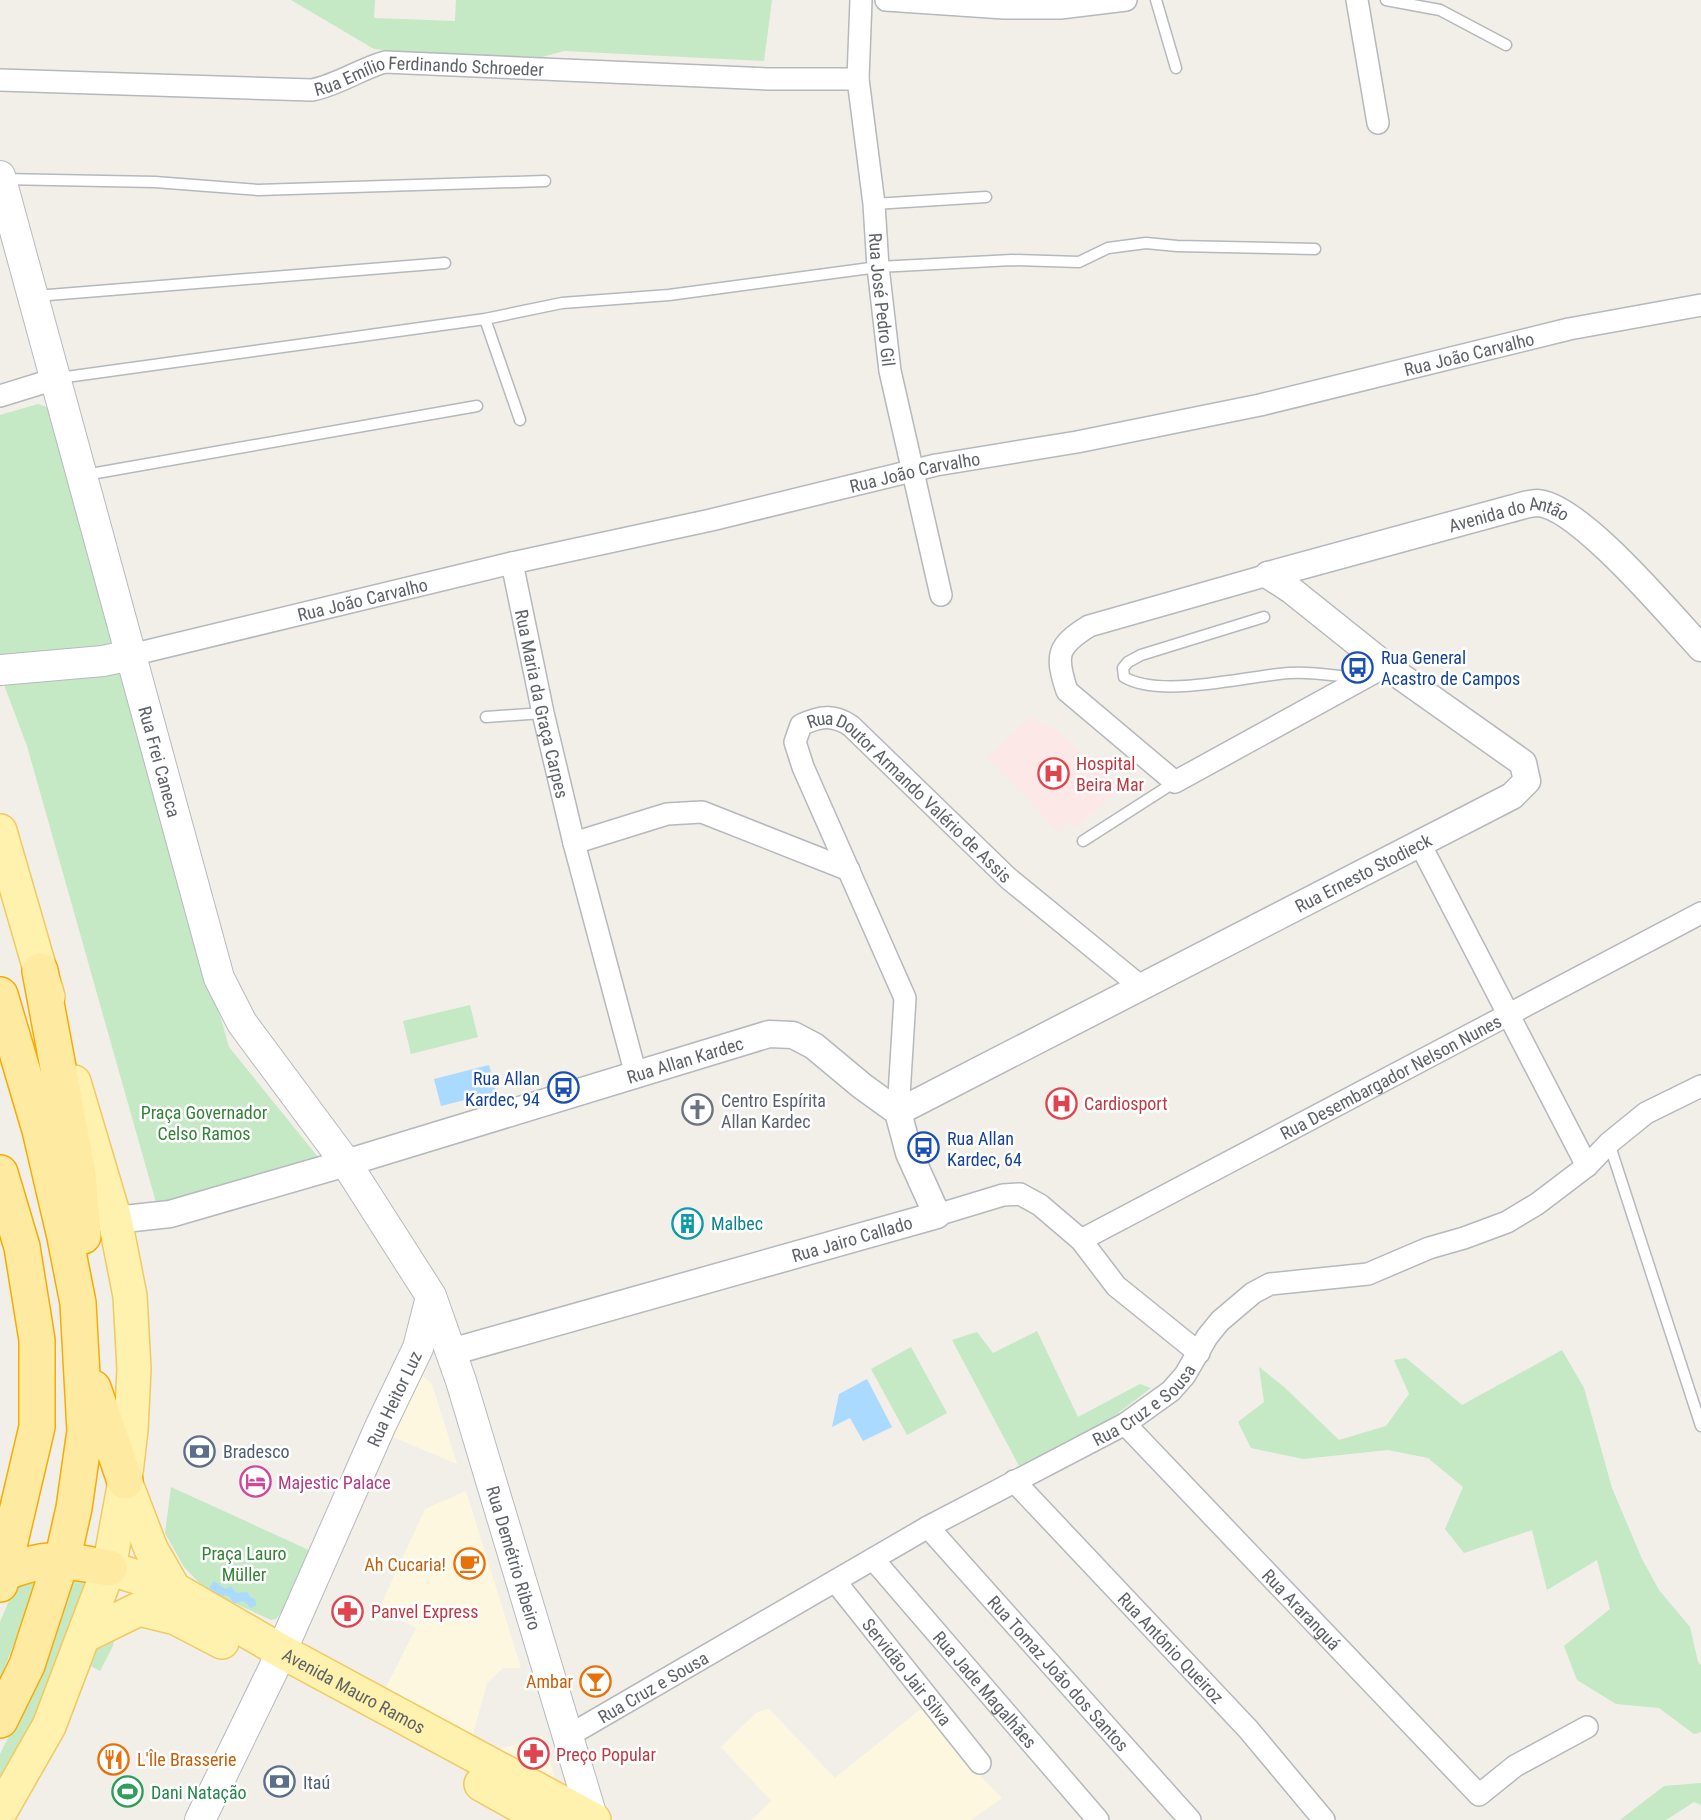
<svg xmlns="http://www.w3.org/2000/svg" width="1701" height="1820" font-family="'Roboto Condensed',sans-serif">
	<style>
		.commercial { fill: #fef7e0 }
		.medical { fill: #fce8e6 }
		.green { fill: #c5e8c5 }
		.water { fill: #aadaff }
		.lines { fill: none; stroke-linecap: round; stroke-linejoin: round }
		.service-casing { stroke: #b5b8bc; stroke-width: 13 }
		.minor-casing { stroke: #b5b8bc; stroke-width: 24 }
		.tertiary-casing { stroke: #b5b8bc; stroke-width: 29 }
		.secondary-casing { stroke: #b6babf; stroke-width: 32 }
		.primary-casing { stroke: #f2c960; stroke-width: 36 }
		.trunk-casing { stroke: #f9ab00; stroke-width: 38 }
		.service { stroke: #fff; stroke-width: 10 }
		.minor { stroke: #fff; stroke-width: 21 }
		.tertiary { stroke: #fff; stroke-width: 26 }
		.secondary { stroke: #fff; stroke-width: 30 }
		.primary { stroke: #fff2af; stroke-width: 33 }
		.trunk { stroke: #feeaa1; stroke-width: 35 }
		.labels { text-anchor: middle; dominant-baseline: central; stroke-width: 5; stroke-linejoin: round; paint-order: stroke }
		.street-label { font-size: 18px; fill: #5f6368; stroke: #fff }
		.transit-label { font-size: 18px; fill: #164399; stroke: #fff; text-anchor: start }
		.health-label { font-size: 18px; fill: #be3a42; stroke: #fff; text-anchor: start }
		.worship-label { font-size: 18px; fill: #5b616d; stroke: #fff; text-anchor: start }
		.park-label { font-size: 18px; fill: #348238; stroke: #fff }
		.culture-label { font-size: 18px; fill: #0d838f; stroke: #fff; text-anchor: start }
		.service-label { font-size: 18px; fill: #4e5e75; stroke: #fff; text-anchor: start }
		.hotel-label { font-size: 18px; fill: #b23c85; stroke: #fff; text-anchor: start }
		.food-label { font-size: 18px; fill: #c56008; stroke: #fff; text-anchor: end }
		.leisure-label { font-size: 18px; fill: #27864d; stroke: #fff; text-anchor: start }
	</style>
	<rect width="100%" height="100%" fill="#f1efe8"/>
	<path class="commercial" d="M421,1375l11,9 25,80 -64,-27z
		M466,1491l55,177h-18l-16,15 -16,58 -88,-48 33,-65 -37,-19 46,-100z
		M922,1708l42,51 38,39 -31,22h-220l20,-19 -50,-54 36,-35 12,-3 66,69z
		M542,1736l12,39 -1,8 -62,-31z"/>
	<path class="medical" d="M1031,716l6,7h7l5,6 6,-1 65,61 -44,38 -7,-5 -11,11 -29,-33 -42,-42z"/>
	<path class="green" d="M291,0h84l-1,18 81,3 1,-21h316l-8,61 -200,-10 -22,6 -126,-4 -42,-4z
		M38,404l9,3 182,640 89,110 -161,49 -130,-460 -27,-72v-259z
		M470,1005l8,32 -67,17 -8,-33z
		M1037,1331l41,86 62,-33 11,4 -38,29 -94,49 -67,-126 25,-8 16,21z
		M911,1347l36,66 -40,22 -36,-66z
		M1562,1350l22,38 28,100 30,71 17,31 31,37 8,35 3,3v67l-7,2 -35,-26 -43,-4 -39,-24 -13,-34 46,-37 -13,-49 -50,30 -15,-60 -68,23 -19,-24 18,-42 -35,-29 -40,-8 -85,9 -52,-11 -13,-26 26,-20 -5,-35 24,19 56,54 47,-14 23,-32 -15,-34 12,-2 56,47z
		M171,1487l140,64 -29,61 -6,7 -5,1 -65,-30 -22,-23 -19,-34z
		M69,1575l23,2 -31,94 -61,120v-37l37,-74z
		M40,1578l-40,101v-57l16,-38z
		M116,1630l-3,16 -13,25 -19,-10z
		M1701,1783v22l-7,-3 -28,18h-46l44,-34z"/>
	<path class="water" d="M489,1065l7,27 -55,14 -7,-27z
		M867,1379l25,48 -29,14 -13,-23 -18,9 7,-33z
		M214,1581l11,8 6,-3 5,7 11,-1 3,5 5,2 1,6 -5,3 -6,-6 -4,-1 -8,3 -3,-7 -5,-2 -5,3 -11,-10z"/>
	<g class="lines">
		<defs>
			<path id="service" d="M1156,0l20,68
				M1386,0l54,10 66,35
				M2,179l153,3 103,8 287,-9
				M874,204l112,-7
				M36,296l409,-33
				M485,319l35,101
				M59,378l426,-59 77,-16 107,-8 209,-28 134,-7 67,2 29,-14 38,-5 31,3 138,3
				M85,475l392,-69
				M1264,617l-123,38 -13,7 -5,6 1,9c37,22 121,-1 165,-4 23,-2 46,3 69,5
				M486,717l57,-4
				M1083,841l92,-59
				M1609,1143l92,283"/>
			<g id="minor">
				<path id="s1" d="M861,0l-3,79 16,125 4,63 12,104 51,224"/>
				<path d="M886,0l118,8h56l66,-8"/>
				<path d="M1357,0l21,123"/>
				<path id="s2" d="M0,80l312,10c26,-5 48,-21 73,-28l383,17h90"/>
				<path d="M0,396l55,-17"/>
				<path id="s3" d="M512,563l31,150 31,130"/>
				<path d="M1268,575l-179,51c-32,20 -34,29 -22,65l108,91 211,-116"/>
				<path id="s4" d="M131,655l381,-92 199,-43 225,-55 141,-23 183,-37 309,-76 132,-24"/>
				<path d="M1420,844l167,322"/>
				<path d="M636,1075l-62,-232 93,-29 35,-2 147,58"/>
				<path id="s5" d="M898,1112l7,-114 -102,-231 -8,-25 6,-17c19,-9 32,-11 50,1l157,152 132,108"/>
				<path d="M937,1215l66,-20 17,-1 20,11 41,35 35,46 83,67"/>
				<path id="s6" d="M1081,1240l620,-327"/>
				<path id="s7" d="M1125,1424l354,371 36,-29 72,-39"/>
				<path id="s8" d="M1014,1481l234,248 76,91"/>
				<path id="s9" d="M928,1527l262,293"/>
				<path id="s10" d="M873,1559l225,261"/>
				<path id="s11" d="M835,1581l145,182"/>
				<path id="s12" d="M568,1736l360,-209 197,-103 46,-33 14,-16 22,-38 13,-16 33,-28 17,-9 98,-10 61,-26 35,-10 43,-16 30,-18 50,-38 22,-23 37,-30 55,-27"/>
			</g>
			<g id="tertiary">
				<path id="s13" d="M1268,575l242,-66c9,-2 18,-6 27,-6 41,1 134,113 164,145"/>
				<path id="s14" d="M898,1112l614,-316 15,-15 -4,-18 -137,-97 -95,-76 -23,-15"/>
				<path id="s15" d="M115,1220l55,-6 176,-51 423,-129 24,1 21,11 48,40 36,26 11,41 28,62 -486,137"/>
			</g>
			<g id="secondary">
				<path id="s16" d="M0,176l219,802 23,45 104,140 85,133 30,85 132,439"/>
				<path d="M0,670l103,-9 28,-6"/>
				<path id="s17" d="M200,1820l73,-150 107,-243 38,-79 13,-51"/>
			</g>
			<g id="primary">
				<path d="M0,831l48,166"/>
				<path d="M125,1481l26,68 23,40"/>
				<path id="s18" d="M109,1568l65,21 107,62 313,169"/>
				<path d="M84,1636l55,-27 37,9 46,24"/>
				<path d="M481,1784l64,36"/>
				<path d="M0,1812l49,-86 60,-158 16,-87 6,-51 3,-61 -4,-73 -15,-76 -41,-138"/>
			</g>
			<path id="trunk" d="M40,971l38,203 5,62
				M0,995l40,135 25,107 13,66 7,128 -11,77 -9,40 -38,117 -27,55
				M0,1173l22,74 15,93v87l-37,157
				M93,1388l32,93
				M4,1573c45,-18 59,-13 105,-5"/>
		</defs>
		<use href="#service" class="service-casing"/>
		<use href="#minor" class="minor-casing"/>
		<use href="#tertiary" class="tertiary-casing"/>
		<use href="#secondary" class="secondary-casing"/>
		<use href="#primary" class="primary-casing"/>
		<use href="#trunk" class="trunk-casing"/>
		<use href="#service" class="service"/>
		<use href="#minor" class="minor"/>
		<use href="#tertiary" class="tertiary"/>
		<use href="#secondary" class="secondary"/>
		<use href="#primary" class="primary"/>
		<use href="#trunk" class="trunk"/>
	</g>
	<defs>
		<symbol id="bus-ring" viewBox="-11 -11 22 22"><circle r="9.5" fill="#fff" stroke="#1a4fb4" stroke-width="1.5"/><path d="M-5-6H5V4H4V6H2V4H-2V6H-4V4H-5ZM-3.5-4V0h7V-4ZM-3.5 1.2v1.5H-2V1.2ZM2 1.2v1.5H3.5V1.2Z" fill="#1a4fb4"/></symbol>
		<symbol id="hospital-ring" viewBox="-11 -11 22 22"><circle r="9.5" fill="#fff" stroke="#e0444e" stroke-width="1.5"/><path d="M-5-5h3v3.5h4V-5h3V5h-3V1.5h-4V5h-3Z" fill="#e0444e"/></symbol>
		<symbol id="church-ring" viewBox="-11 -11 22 22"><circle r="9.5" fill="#fff" stroke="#6b7280" stroke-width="1.5"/><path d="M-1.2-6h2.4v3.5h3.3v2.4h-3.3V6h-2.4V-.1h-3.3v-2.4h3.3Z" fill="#6b7280"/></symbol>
		<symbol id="building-ring" viewBox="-11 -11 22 22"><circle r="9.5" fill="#fff" stroke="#0f9aa8" stroke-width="1.5"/><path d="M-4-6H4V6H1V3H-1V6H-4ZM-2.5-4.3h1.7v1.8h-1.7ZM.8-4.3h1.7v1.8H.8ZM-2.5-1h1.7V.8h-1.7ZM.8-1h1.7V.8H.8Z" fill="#0f9aa8"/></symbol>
		<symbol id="bank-ring" viewBox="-11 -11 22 22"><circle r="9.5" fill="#fff" stroke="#5c6f8a" stroke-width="1.5"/><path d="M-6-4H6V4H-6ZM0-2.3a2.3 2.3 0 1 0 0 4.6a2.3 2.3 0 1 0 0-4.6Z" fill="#5c6f8a"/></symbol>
		<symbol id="hotel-ring" viewBox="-11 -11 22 22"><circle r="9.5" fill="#fff" stroke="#d1479c" stroke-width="1.5"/><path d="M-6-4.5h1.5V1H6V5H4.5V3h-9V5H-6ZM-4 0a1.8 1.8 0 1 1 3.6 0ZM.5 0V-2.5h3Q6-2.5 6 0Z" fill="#d1479c"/></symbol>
		<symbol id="cafe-ring" viewBox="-11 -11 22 22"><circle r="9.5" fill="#fff" stroke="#e8710a" stroke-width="1.5"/><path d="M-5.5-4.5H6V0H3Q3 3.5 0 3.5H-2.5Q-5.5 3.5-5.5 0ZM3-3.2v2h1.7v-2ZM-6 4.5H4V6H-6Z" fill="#e8710a"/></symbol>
		<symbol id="pharmacy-ring" viewBox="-11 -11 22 22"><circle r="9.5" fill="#fff" stroke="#e0444e" stroke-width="1.5"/><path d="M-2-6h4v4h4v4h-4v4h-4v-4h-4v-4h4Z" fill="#e0444e"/></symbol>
		<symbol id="bar-ring" viewBox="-11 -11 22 22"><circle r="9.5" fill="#fff" stroke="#e8710a" stroke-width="1.5"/><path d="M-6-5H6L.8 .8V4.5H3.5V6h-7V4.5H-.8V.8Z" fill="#e8710a"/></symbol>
		<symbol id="restaurant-ring" viewBox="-11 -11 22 22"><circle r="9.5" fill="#fff" stroke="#e8710a" stroke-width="1.5"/><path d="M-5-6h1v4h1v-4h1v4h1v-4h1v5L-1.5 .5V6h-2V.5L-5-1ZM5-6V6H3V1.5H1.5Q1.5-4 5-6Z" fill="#e8710a"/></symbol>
		<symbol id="stadium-ring" viewBox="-11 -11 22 22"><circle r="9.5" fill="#fff" stroke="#2e9e5b" stroke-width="1.5"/><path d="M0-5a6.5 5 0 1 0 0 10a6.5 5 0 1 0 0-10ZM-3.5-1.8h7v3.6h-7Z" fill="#2e9e5b"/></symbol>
	</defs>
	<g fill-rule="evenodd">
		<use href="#bus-ring" x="1340" y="650" width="35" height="35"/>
		<use href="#hospital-ring" x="1036" y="756" width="35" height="35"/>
		<use href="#bus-ring" x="546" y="1070" width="35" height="35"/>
		<use href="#hospital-ring" x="1044" y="1086" width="35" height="35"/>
		<use href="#church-ring" x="680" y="1092" width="35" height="35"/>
		<use href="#bus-ring" x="906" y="1130" width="35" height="35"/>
		<use href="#building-ring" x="670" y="1206" width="35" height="35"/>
		<use href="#bank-ring" x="182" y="1434" width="35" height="35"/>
		<use href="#hotel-ring" x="238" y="1464" width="35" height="35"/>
		<use href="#cafe-ring" x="452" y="1546" width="35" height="35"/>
		<use href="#pharmacy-ring" x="330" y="1594" width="35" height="35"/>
		<use href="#bar-ring" x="578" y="1664" width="35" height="35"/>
		<use href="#pharmacy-ring" x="516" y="1736" width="35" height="35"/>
		<use href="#restaurant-ring" x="96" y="1742" width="35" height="35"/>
		<use href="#bank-ring" x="262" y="1764" width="35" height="35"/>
		<use href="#stadium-ring" x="110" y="1774" width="35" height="35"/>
	</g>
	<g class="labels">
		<g class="street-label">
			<text stroke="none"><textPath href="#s2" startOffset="432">Rua Emílio Ferdinando Schroeder</textPath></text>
			<text stroke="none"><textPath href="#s1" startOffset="301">Rua José Pedro Gil</textPath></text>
			<text stroke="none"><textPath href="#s4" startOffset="1372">Rua João Carvalho</textPath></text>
			<text stroke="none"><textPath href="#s4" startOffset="805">Rua João Carvalho</textPath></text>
			<text stroke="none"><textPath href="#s13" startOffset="250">Avenida do Antão</textPath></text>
			<text stroke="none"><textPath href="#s4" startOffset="238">Rua João Carvalho</textPath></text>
			<text stroke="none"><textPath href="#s3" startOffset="144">Rua Maria da Graça Carpes</textPath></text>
			<text stroke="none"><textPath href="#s16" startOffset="607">Rua Frei Caneca</textPath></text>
			<text stroke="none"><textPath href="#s5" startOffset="551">Rua Doutor Armando Valério de Assis</textPath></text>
			<text stroke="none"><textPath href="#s14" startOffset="523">Rua Ernesto Stodieck</textPath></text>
			<text stroke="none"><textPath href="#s15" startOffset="593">Rua Allan Kardec</textPath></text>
			<text stroke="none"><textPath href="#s6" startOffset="350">Rua Desembargador Nelson Nunes</textPath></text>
			<text transform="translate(852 1239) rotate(-16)">Rua Jairo Callado</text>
			<text stroke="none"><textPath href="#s17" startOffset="464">Rua Heitor Luz</textPath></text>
			<text stroke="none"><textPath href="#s12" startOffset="665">Rua Cruz e Sousa</textPath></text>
			<text stroke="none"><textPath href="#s16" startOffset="1489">Rua Demétrio Ribeiro</textPath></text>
			<text stroke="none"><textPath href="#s7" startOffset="256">Rua Araranguá</textPath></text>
			<text stroke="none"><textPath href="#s8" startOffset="229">Rua Antônio Queiroz</textPath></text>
			<text stroke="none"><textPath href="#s11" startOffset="116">Servidão Jair Silva</textPath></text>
			<text stroke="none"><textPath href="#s9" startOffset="196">Rua Tomaz João dos Santos</textPath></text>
			<text stroke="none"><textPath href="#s12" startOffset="98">Rua Cruz e Sousa</textPath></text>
			<text stroke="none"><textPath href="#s10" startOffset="172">Rua Jade Magalhães</textPath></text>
			<text stroke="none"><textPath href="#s18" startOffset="275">Avenida Mauro Ramos</textPath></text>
		</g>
		<g class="transit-label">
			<text x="1381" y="657">Rua General<tspan x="1381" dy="21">Acastro de Campos</tspan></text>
			<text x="540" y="1078" text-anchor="end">Rua Allan<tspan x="540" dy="21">Kardec, 94</tspan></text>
			<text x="947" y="1138">Rua Allan<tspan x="947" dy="21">Kardec, 64</tspan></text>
		</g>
		<g class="health-label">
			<text x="1076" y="763">Hospital<tspan x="1076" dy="21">Beira Mar</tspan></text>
			<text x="1084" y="1103">Cardiosport</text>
			<text x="371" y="1611">Panvel Express</text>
			<text x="556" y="1754">Preço Popular</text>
		</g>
		<g class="worship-label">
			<text x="721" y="1100">Centro Espírita<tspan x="721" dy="21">Allan Kardec</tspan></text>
		</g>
		<g class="park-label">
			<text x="204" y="1112">Praça Governador<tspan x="204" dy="21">Celso Ramos</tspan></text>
			<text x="244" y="1553">Praça Lauro<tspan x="244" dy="21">Müller</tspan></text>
		</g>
		<g class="culture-label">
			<text x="711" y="1223">Malbec</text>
		</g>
		<g class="service-label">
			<text x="223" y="1451">Bradesco</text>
			<text x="303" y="1782">Itaú</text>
		</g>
		<g class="hotel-label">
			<text x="278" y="1482">Majestic Palace</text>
		</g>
		<g class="food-label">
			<text x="446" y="1564">Ah Cucaria!</text>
			<text x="573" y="1681">Ambar</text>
			<text x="137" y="1759" text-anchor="start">L'Île Brasserie</text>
		</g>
		<g class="leisure-label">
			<text x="151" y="1792">Dani Natação</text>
		</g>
	</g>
</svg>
